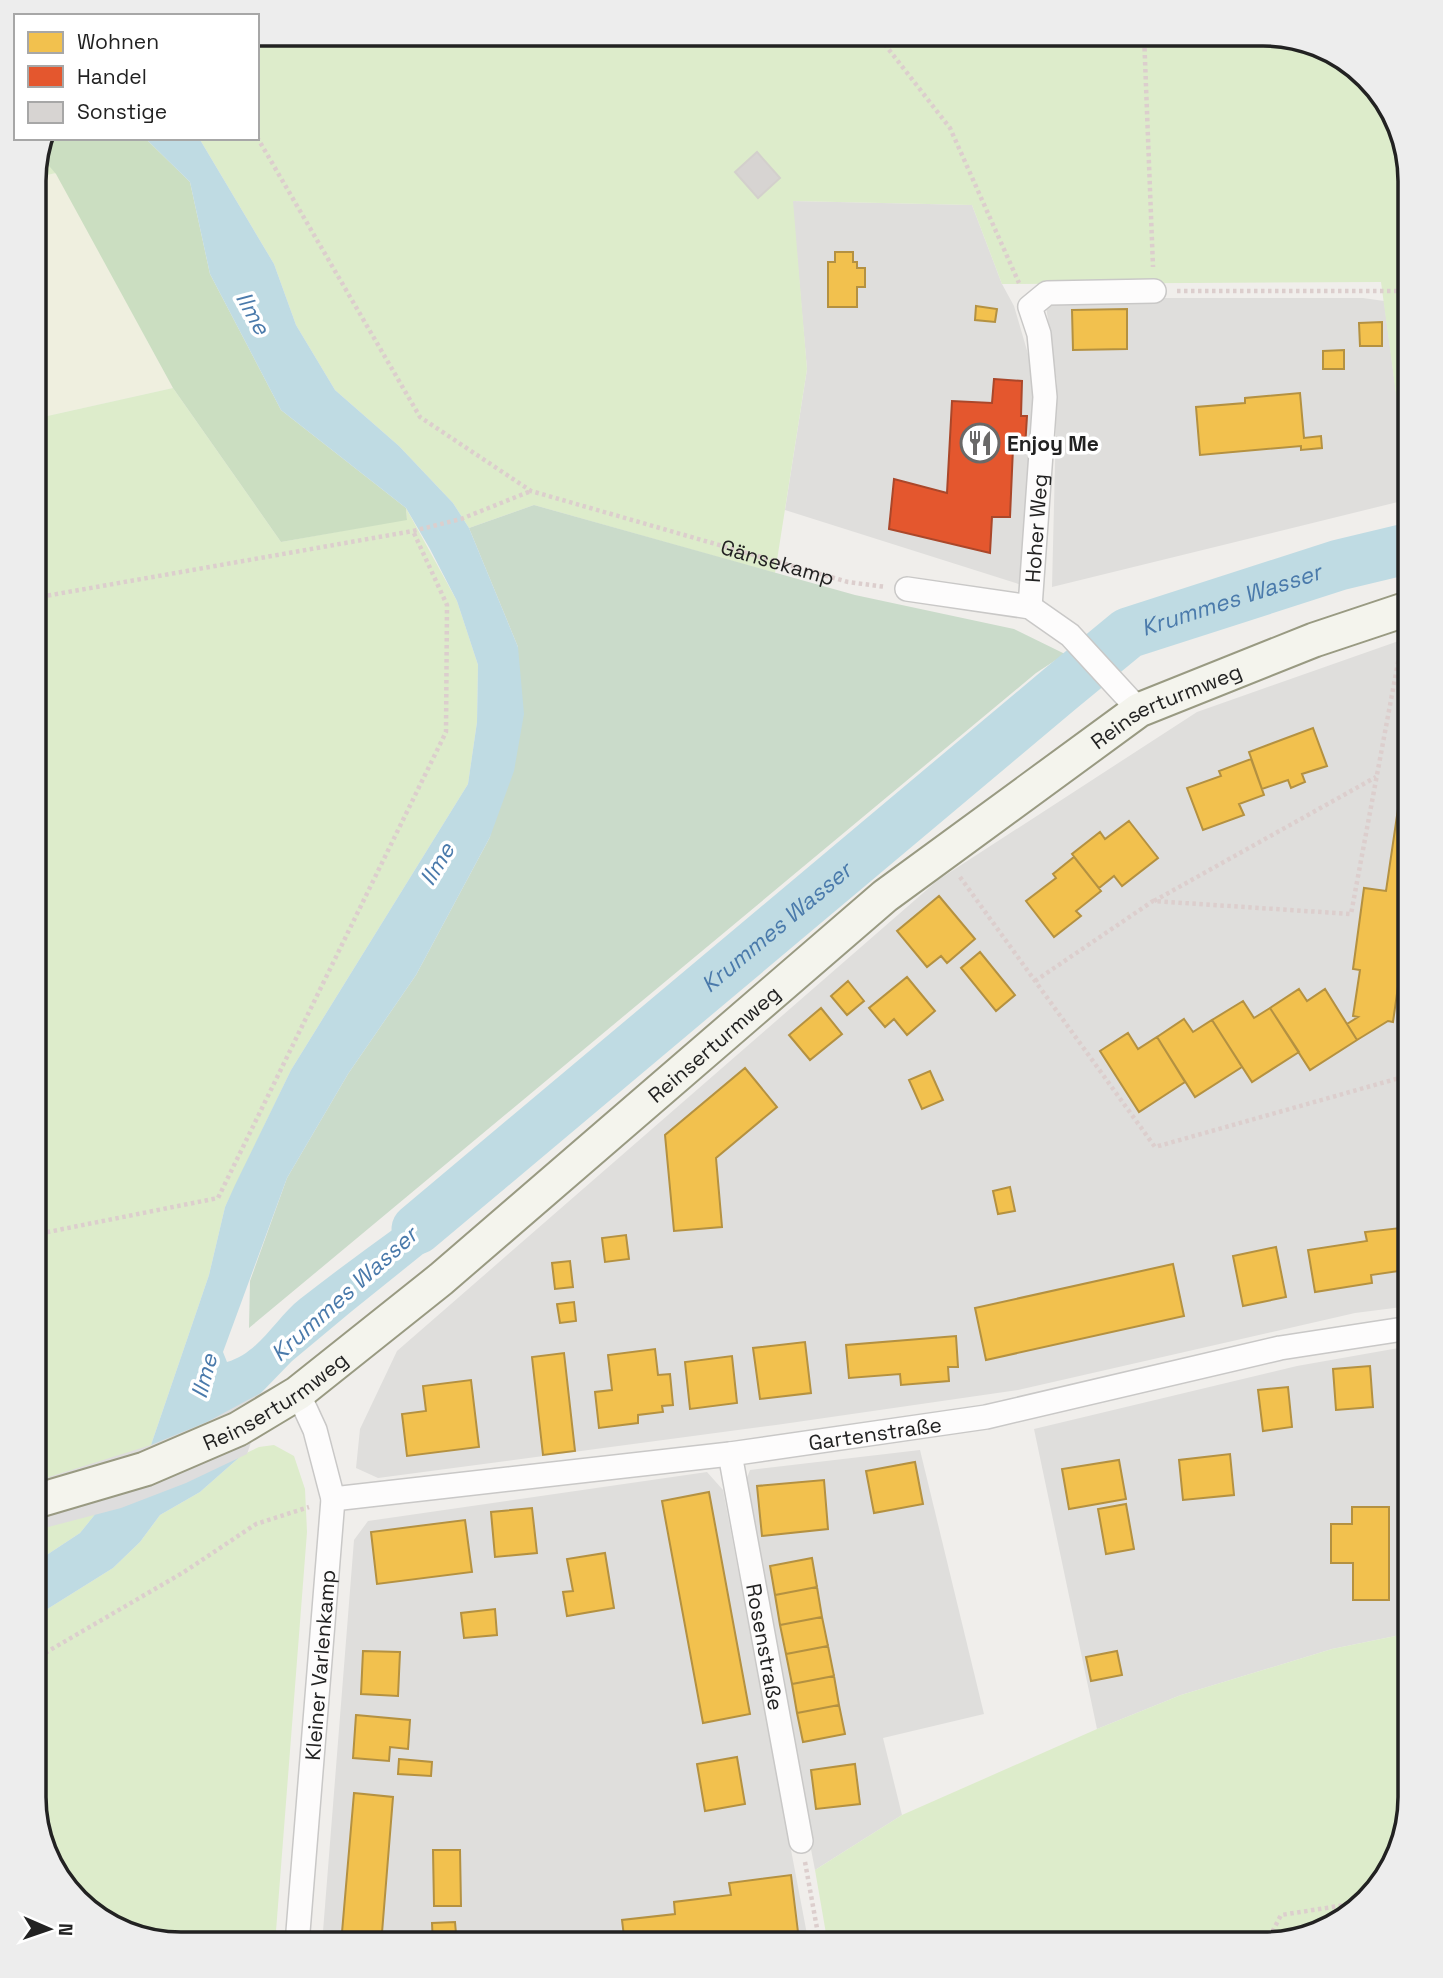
<svg xmlns="http://www.w3.org/2000/svg" width="1443" height="1978" font-family="'Space Grotesk',sans-serif">
	<style>
		.residential { fill: #dfdedc }
		.farmland { fill: #efefdf }
		.grass { fill: #ddeccb }
		.forest { fill: #cbdec1 }
		.cemetery { fill: #cadbca }
		.water { fill: #bfdbe3 }
		.pier { fill: #dedddd }
		.homes { fill: #f2c14e; stroke: #b49141; stroke-width: 2 }
		.shops { fill: #e4572e; stroke: #aa472a; stroke-width: 2 }
		.lines { fill: none; stroke-linecap: round; stroke-linejoin: round }
		.river { stroke: #bfdbe3; stroke-width: 51 }
		.building { fill: #d7d4d2; stroke: #d3d0cc; stroke-width: 2 }
		.street-casing { stroke: #c9c8c7; stroke-width: 26 }
		.secondary-casing { stroke: #999a82; stroke-width: 37 }
		.path { stroke: #dccecd; stroke-width: 4.5; stroke-dasharray: 3.5 3.5; stroke-linecap: butt }
		.street { stroke: #fdfcfc; stroke-width: 23 }
		.secondary { stroke: #f4f4ed; stroke-width: 33 }
		.labels { text-anchor: middle; dominant-baseline: central; stroke-width: 7; stroke-linejoin: round; paint-order: stroke }
		.poi-label { font-size: 21px; font-weight: bold; fill: #222; stroke: #fff; text-anchor: start }
		.street-label { font-size: 21px; fill: #222; stroke: #fff }
		.water-label { font-size: 23px; font-style: italic; fill: #4a7aab; stroke: #fff }
		.rim { fill: none; stroke: #222; stroke-width: 3.5 }
	</style>
	<rect width="100%" height="100%" fill="#f0eeeb"/>
	<path class="residential" d="M792,201l180,4 30,79 12,22 21,72 -10,208 -240,-76 22,-141z
		M1132,298h231l21,3 26,198 -358,88 5,-204 -11,-77z
		M1410,637v669l-55,7 -337,77 -242,35 -398,53 -22,-10 4,-39 37,-78 541,-471 259,-168z
		M1410,1346v287l-78,16 -151,46 -84,34 -63,-300 263,-63z
		M920,1450l64,264 -101,24 19,77 -87,55 -73,-379 8,-21z
		M707,1472l16,18 86,455 -487,-1 32,-404 14,-19z"/>
	<path class="farmland" d="M56,173l117,215 -139,31v-241z"/>
	<path class="grass" d="M257,33l1015,1 64,19 54,54 20,74v317l-29,-216 -379,2 -30,-79 -179,-4 14,168 -32,204 -241,-68 -65,23 -16,-25 -54,-57 -64,-56 -39,-65 -22,-61 -75,-126h58z
		M38,153l18,20 -22,5v-7z
		M173,388l108,154 126,-23 -1,-11 51,93 21,64 -1,57 -9,62 -177,286 -66,137 -16,68 -58,170 -71,88 -47,31 1,-1145z
		M274,1445l20,11 11,33 2,43 -32,412h-104l-64,-19 -54,-54 -20,-74v-179l80,-50 27,-26 20,-27 40,-23 42,-37 17,-8z
		M1410,1633v165l-20,73 -54,54 -73,20h-435l-13,-75 87,-55 195,-86 84,-34 151,-46z"/>
	<path class="forest" d="M42,138h103l45,44 20,92 71,136 125,98 1,12 -126,22 -108,-154 -117,-214 -18,-21z"/>
	<path class="cemetery" d="M534,505l321,90 159,34 51,25 -29,19 -787,655 1,-47 37,-103 61,-104 68,-99 74,-138 28,-190 -49,-119z"/>
	<path class="water" d="M145,138h54l75,126 22,61 39,65 64,56 54,57 16,25 49,119 6,67 -10,57 -24,66 -74,138 -68,99 -61,104 -64,174 4,10c31,-8 49,-44 73,-63 51,-40 105,-78 157,-116l48,5 -153,123 -60,50 -31,32 -19,55v7l-42,37 -40,23 -20,27 -27,26 -80,50v-54l47,-31 71,-88 58,-170 16,-68 10,-22 56,-115 177,-286 9,-62 1,-57 -21,-64 -27,-52 -24,-41 -125,-98 -71,-136 -20,-92z"/>
	<path class="pier" d="M270,1388l-23,66 -61,29 -65,25 -88,23v-49l118,-37 56,-23z"/>
	<path class="homes" d="M835,252h18v10h4v6h8v19h-8v20h-29v-45h7z
		M976,306l21,3 -2,13 -20,-2z
		M1127,309v40l-54,1 -1,-40z
		M1382,322v24h-22l-1,-23z
		M1344,350v19h-21v-18z
		M1300,393l4,45 17,-2 1,12 -21,2v-4l-101,9 -4,-48 49,-4v-5z
		M1410,727v210h-5l-12,85 -5,-1 -31,19 -10,-16 11,-7 -5,-1 7,-46 -7,-1 11,-81 22,3z
		M1313,728l14,38 -25,8 3,8 -14,6 -3,-8 -26,9 -13,-37z
		M1251,759l13,36 -25,9 5,11 -41,15 -16,-42 34,-12 -2,-5z
		M1129,821l29,37 -36,28 -8,-10 -15,12 -27,-34 28,-22 5,7z
		M1074,857l27,34 -25,20 5,5 -27,21 -28,-36 30,-23 -3,-4z
		M939,896l36,43 -28,24 -6,-7 -14,11 -30,-36z
		M980,952l35,43 -19,16 -35,-43z
		M907,977l28,34 -28,24 -13,-16 -9,8 -16,-19z
		M848,981l16,20 -17,14 -16,-19z
		M1299,989l8,12 18,-12 32,51 -47,30 -40,-62z
		M1243,1001l11,17 16,-10 29,44 -47,30 -40,-62z
		M821,1008l21,26 -32,26 -21,-25z
		M1184,1019l9,13 19,-12 30,47 -47,30 -38,-60z
		M1128,1033l10,16 19,-12 28,45 -46,30 -39,-61z
		M745,1068l32,39 -61,51 6,69 -48,4 -9,-96z
		M930,1071l13,29 -21,9 -13,-29z
		M1010,1187l5,24 -17,3 -5,-23z
		M1400,1228l6,42 -35,5 1,8 -57,9 -7,-42 59,-9 -2,-9z
		M626,1235l3,24 -24,3 -3,-24z
		M1276,1247l10,50 -43,9 -10,-50z
		M570,1261l3,26 -18,2 -3,-26z
		M1173,1264l11,52 -198,44 -11,-52z
		M574,1302l2,19 -16,2 -3,-19z
		M956,1336l2,31h-10l1,14 -48,4 -1,-11 -51,4 -3,-33z
		M805,1342l6,51 -51,6 -7,-51z
		M655,1349l3,26 12,-1 3,31 -11,1 1,6 -25,3v8l-39,5 -4,-36 17,-2 -4,-35z
		M564,1353l11,98 -32,4 -11,-98z
		M732,1356l5,47 -47,6 -5,-47z
		M1403,1361h7v94h-10z
		M1370,1366l3,41 -37,3 -3,-41z
		M471,1380l8,67 -72,9 -5,-42 24,-3 -3,-25z
		M1288,1387l4,40 -29,4 -5,-41z
		M1230,1454l4,41 -51,5 -4,-40z
		M1119,1460l7,39 -57,10 -7,-40z
		M915,1462l8,42 -49,9 -8,-42z
		M824,1480l4,49 -66,7 -5,-50z
		M709,1492l41,222 -47,9 -41,-222z
		M1126,1504l8,45 -28,5 -8,-45z
		M1352,1507h37v93h-36v-37h-22v-39h21z
		M532,1508l5,45 -42,4 -4,-45z
		M465,1520l7,52 -95,12 -6,-52z
		M605,1553l9,55 -47,8 -4,-24 10,-1 -6,-32z
		M812,1558l5,29 -42,8 -5,-29z
		M817,1587l5,30 -42,8 -5,-30z
		M495,1609l2,26 -33,3 -3,-25z
		M822,1617l6,29 -42,8 -6,-29z
		M828,1646l6,30 -42,8 -6,-30z
		M363,1651l37,1 -2,44 -37,-2z
		M1117,1651l5,24 -31,6 -5,-24z
		M834,1676l5,29 -42,8 -5,-29z
		M839,1705l6,29 -42,8 -6,-29z
		M356,1715l54,5 -2,29 -18,-2 -1,14 -36,-3z
		M737,1757l8,47 -40,7 -8,-47z
		M399,1759l33,3 -1,14 -33,-2z
		M855,1764l5,40 -44,5 -5,-39z
		M354,1793l39,4 -12,148 -40,-1z
		M433,1850h27l1,56h-27z
		M791,1875l7,57 -61,7 1,6h-113l-3,-25 53,-6 -1,-12 57,-7 -2,-12z
		M455,1922l2,23h-24l-1,-22z"/>
	<path class="shops" d="M994,379l28,2 -1,35h6l-2,32h-12l-3,69h-18l-2,36 -101,-24 5,-50 53,14 5,-92 40,2z"/>
	<g class="lines">
		<path class="river" id="s1" d="M417,1229l643,-540 68,-56 211,-68 71,-17"/>
	</g>
	<path class="building" d="M757,152l23,26 -22,20 -23,-26z"/>
	<g class="lines">
		<defs>
			<g id="street">
				<path d="M907,589l123,18 40,28 69,75"/>
				<path id="s3" d="M1030,607l15,-210 -6,-63 -9,-27 17,-14 107,-2"/>
				<path id="s4" d="M730,1454l71,387"/>
				<path id="s5" d="M333,1499l397,-45 256,-37 294,-69 130,-20"/>
				<path id="s6" d="M297,1944l36,-445 -18,-69 -17,-37"/>
			</g>
			<g id="secondary">
				<path id="s7" d="M33,1502l112,-33 93,-40 60,-36 143,-114 444,-383 254,-186 175,-70 96,-32"/>
			</g>
		</defs>
		<use href="#street" class="street-casing"/>
		<use href="#secondary" class="secondary-casing"/>
		<g class="path">
			<path d="M876,33l74,95 69,155"/>
			<path d="M1144,34l9,233"/>
			<path id="s2" d="M257,137l163,280 111,74 317,91 38,5"/>
			<path d="M1177,291h227l6,-2"/>
			<path d="M1404,291l6,75"/>
			<path d="M34,598l379,-67 48,-12 70,-28"/>
			<path d="M960,877l195,270 255,-72"/>
			<path d="M1154,901l222,-124"/>
			<path d="M1035,981l118,-80 198,13 51,-273"/>
			<path d="M33,1235l185,-37 228,-466 1,-127 -34,-74"/>
			<path d="M33,1660l151,-88 72,-48 53,-17"/>
			<path d="M805,1862l15,83"/>
			<path d="M1266,1944l15,-29 77,-12"/>
		</g>
		<use href="#street" class="street"/>
		<use href="#secondary" class="secondary"/>
	</g>
	<defs>
		<symbol id="restaurant-ring" viewBox="-11 -11 22 22"><circle r="9.5" fill="#fff" stroke="#6a6968" stroke-width="1.5"/><path d="M-5-6h1v4h1v-4h1v4h1v-4h1v5L-1.5 .5V6h-2V.5L-5-1ZM5-6V6H3V1.5H1.5Q1.5-4 5-6Z" fill="#6a6968"/></symbol>
	</defs>
	<g fill-rule="evenodd">
		<use href="#restaurant-ring" x="958" y="421" width="44" height="44"/>
	</g>
	<g class="labels">
		<g class="poi-label">
			<text x="1007" y="443">Enjoy Me</text>
		</g>
		<g class="street-label">
			<text stroke="none"><textPath href="#s3" startOffset="79">Hoher Weg</textPath></text>
			<text stroke="none"><textPath href="#s2" startOffset="714">Gänsekamp</textPath></text>
			<text stroke="none"><textPath href="#s7" startOffset="1398">Reinserturmweg</textPath></text>
			<text stroke="none"><textPath href="#s7" startOffset="831">Reinserturmweg</textPath></text>
			<text stroke="none"><textPath href="#s7" startOffset="264">Reinserturmweg</textPath></text>
			<text stroke="none"><textPath href="#s5" startOffset="546">Gartenstraße</textPath></text>
			<text stroke="none"><textPath href="#s4" startOffset="196">Rosenstraße</textPath></text>
			<text stroke="none"><textPath href="#s6" startOffset="280">Kleiner Varlenkamp</textPath></text>
		</g>
		<g class="water-label">
			<text transform="translate(253 313) rotate(61)">Ilme</text>
			<text stroke="none"><textPath href="#s1" startOffset="1036">Krummes Wasser</textPath></text>
			<text transform="translate(437 864) rotate(-59)">Ilme</text>
			<text stroke="none"><textPath href="#s1" startOffset="469">Krummes Wasser</textPath></text>
			<text transform="translate(344 1294) rotate(-42)">Krummes Wasser</text>
			<text transform="translate(204 1376) rotate(-75)">Ilme</text>
		</g>
	</g>
	<path d="M0 0H1443V1978H0ZM181 46H1263A135 135 0 0 1 1398 181V1797A135 135 0 0 1 1263 1932H181A135 135 0 0 1 46 1797V181A135 135 0 0 1 181 46Z" fill="#ededed" fill-rule="evenodd"/>
	<path class="rim" d="M181 46H1263A135 135 0 0 1 1398 181V1797A135 135 0 0 1 1263 1932H181A135 135 0 0 1 46 1797V181A135 135 0 0 1 181 46Z"/>
	<rect x="14" y="14" width="245" height="126" fill="#ffffff" stroke="#a7a7a7" stroke-width="2"/>
	<rect x="28" y="32" width="35" height="21" fill="#f2c14e" stroke="#a7a7a7" stroke-width="2"/>
	<text x="77" y="49" font-size="21" fill="#222222">Wohnen</text>
	<rect x="28" y="66" width="35" height="21" fill="#e4572e" stroke="#a7a7a7" stroke-width="2"/>
	<text x="77" y="84" font-size="21" fill="#222222">Handel</text>
	<rect x="28" y="102" width="35" height="21" fill="#d7d4d2" stroke="#a7a7a7" stroke-width="2"/>
	<text x="77" y="119" font-size="21" fill="#222222">Sonstige</text>
	<g transform="translate(49 1929) rotate(92)" stroke="#ffffff" stroke-width="5" paint-order="stroke">
	<path d="M0-5L12 26L0 18L-12 26Z" fill="#222222"/>
	<text y="-10" font-size="19" font-weight="bold" text-anchor="middle" fill="#222222">N</text>
	</g>
</svg>
